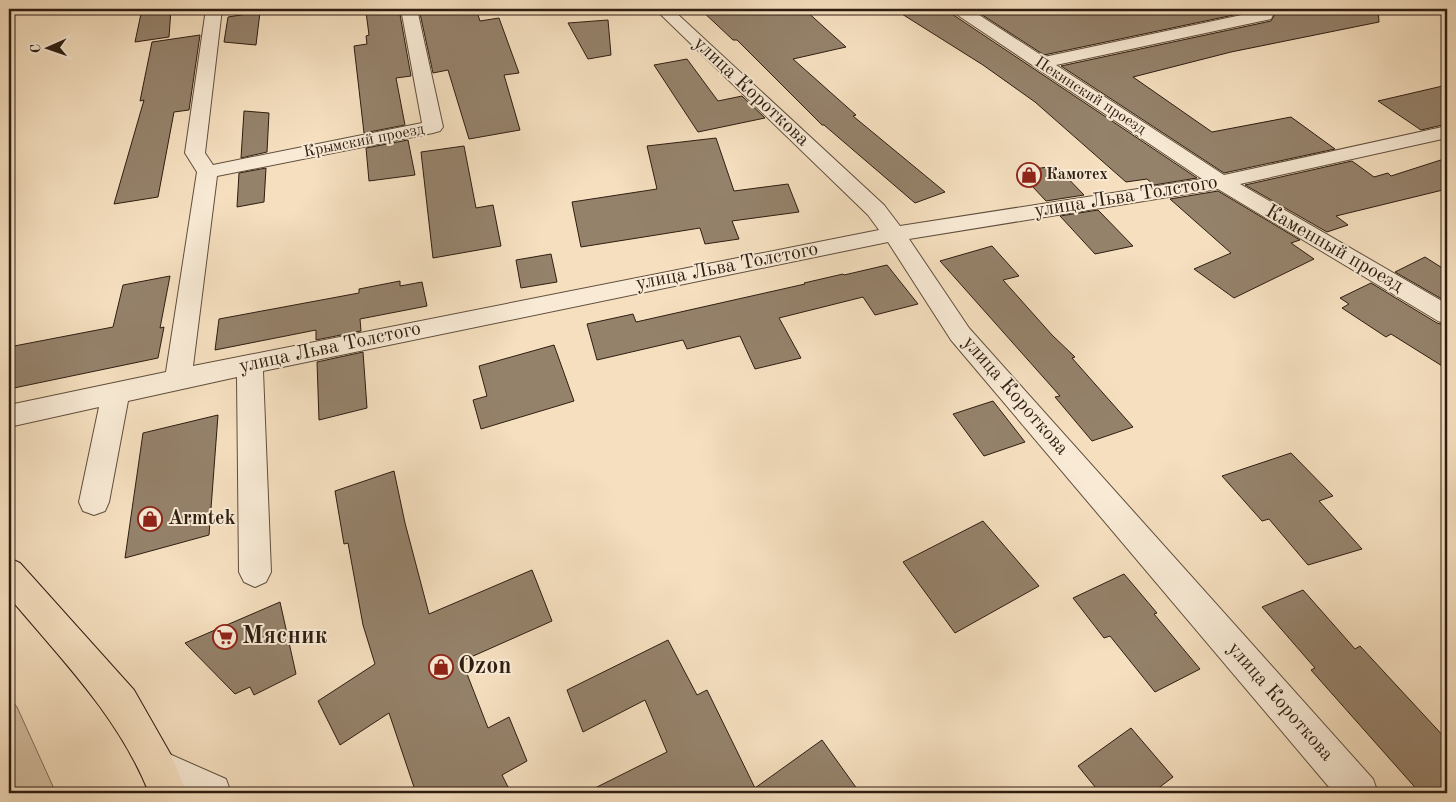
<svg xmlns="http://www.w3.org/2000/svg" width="1456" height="802" font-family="'Old Standard TT',serif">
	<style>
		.green { fill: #d3bea1; stroke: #806e59 }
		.building { fill: #95826b; stroke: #2e1d11 }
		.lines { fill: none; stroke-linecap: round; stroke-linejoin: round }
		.minor-casing { stroke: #604e3c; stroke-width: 2 }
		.major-casing { stroke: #2e1d11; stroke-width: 2 }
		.minor { fill: #f8ead5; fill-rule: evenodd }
		.major { fill: #f5dfbf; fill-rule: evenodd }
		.labels { text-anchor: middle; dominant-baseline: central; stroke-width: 4; stroke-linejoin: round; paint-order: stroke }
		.far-street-label { font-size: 16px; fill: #2e1d11; stroke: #f8ead5 }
		.far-poi-label { font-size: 16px; font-weight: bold; fill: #2e1d11; stroke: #f8ead5; text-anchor: start }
		.street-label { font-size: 20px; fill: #2e1d11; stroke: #f8ead5 }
		.poi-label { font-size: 20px; font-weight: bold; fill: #2e1d11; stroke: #f8ead5; text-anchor: start }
		.near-poi-label { font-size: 24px; font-weight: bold; fill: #2e1d11; stroke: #f8ead5; text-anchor: start }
	</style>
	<rect width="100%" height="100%" fill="#f5dfbf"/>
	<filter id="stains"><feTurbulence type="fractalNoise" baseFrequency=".004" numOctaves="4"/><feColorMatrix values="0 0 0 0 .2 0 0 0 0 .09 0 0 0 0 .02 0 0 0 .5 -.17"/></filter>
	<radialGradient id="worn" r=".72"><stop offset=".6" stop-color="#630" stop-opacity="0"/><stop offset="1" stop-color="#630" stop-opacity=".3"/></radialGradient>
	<path class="green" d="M9,697l8,10 39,86h-47z"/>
	<path class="building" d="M142,9h29l-2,28 -34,5z
		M387,9h12l12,67 -15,2 9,47 -41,8 -10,-87 13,-2 -1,-8 3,-1 -3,-23z
		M419,9h57l4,12 19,-3 20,55 -15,2 16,55 -51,9 -21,-69 -15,3z
		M700,9h104l42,38 -53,12 63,56 -3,1 92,76 -30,11 -91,-78h-2l-85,-85h-4z
		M894,9h55l3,5 245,164 -43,7 -7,-6 -21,3 -91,-80 -52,-37z
		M973,9h289l-218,46z
		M1269,9h109l1,13 -148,30 -98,25 79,55 79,-15 44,32 -111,24 -163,-107 210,-45 4,-7 -2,-4z
		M260,12l-4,33 -32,-3 4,-25z
		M608,20l3,35 -23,4 -20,-36z
		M200,35l-11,75 -15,2 -16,85 -44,7 30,-104 -4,1 12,-59z
		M687,59l31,42 24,-5 23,22 -67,14 -44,-67z
		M1447,85v39l-26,6 -43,-29z
		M244,111l25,2 -2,39 -26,6z
		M716,138l18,53 54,-7 11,28 -67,9 7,18 -34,5 -5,-16 -119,19 -9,-45 85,-13 -10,-43z
		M408,140l7,35 -46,6 -3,-33z
		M464,146l12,62 17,-3 8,41 -68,12 -12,-106z
		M1447,158v31l-111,27 12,9 -21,7 -82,-47 107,-24 22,16 14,-4 3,3z
		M1056,166l28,29 -38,6 -28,-30z
		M266,168l-2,34 -27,5 2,-34z
		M1218,191l82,49 -9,3 23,16 -80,39 -40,-29 37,-16 -61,-54z
		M1098,210l35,36 -38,8 -35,-38z
		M992,246l27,30 -16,4 49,55 23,22 -3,1 61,69 -41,14 -37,-44 5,-1 -120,-135z
		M551,254l6,28 -36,6 -5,-28z
		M1425,257l22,14v31l-52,-30z
		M887,265l31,39 -43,11 -12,-18 -84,21 22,40 -46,11 -15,-33 -53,13 -4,-9 -86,20 -10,-36 46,-10 3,8 169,-38 -1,-1 39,-9 1,1z
		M170,276l-10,52 4,-1 -6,31 -149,31v-42l104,-20 10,-42z
		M400,281v5l22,-4 5,24 -67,13 1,12 -45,9v-10l-101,20 4,-31 140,-26v-4z
		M1371,283l66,40 10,3v43l-56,-35 -5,3 -44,-29 7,-4 -9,-6z
		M554,345l20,56 -93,28 -8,-29 14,-4 -8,-30z
		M363,352l4,56 -48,12 -2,-58z
		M993,401l32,41 -41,14 -31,-42z
		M218,415l-9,120 -84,23 18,-125z
		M1291,453l42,43 -14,5 43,48 -54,16 -39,-46 -7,2 -40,-45z
		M394,471l11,52 24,91 103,-44 20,51 -90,40 26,67 21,-11 18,44 -25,14 9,18h-95l-27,-80 -49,32 -22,-44 57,-37 -12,-39 -15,-82 -4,1 -9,-53z
		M983,521l56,65 -84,47 -52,-71z
		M1124,574l33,39 -3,1 46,55 -45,23 -45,-56 -6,2 -31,-40z
		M1303,590l52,59 5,-3 87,94v53h-27l-109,-123 4,-2 -53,-61z
		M280,602l16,72 -42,21 -4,-8 -15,7 -50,-51z
		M668,640l29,55 10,-5 48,98 67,-48 38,53h-275l82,-41 -22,-52 -62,32 -16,-42z
		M1131,728l42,49 -21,16h-52l-22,-27z"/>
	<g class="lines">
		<defs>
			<path id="minor" d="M206,9h16l-17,144 8,12 209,-42 -21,-114h16l26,118 -3,4 -7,2 -216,43 -24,190 686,-136 -11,-15 -213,-206h17l212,196 16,21 302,-47 -249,-167 -2,-3h19l74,48 221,-47 6,1 2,4 -2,4 -215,46 168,110 223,-49v12l-207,46 207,120v20l-9,-3 -220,-132 -309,50 60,89 404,451 5,14h-44l-383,-453 -63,-98 -625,129 8,201 -5,10 -11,5 -11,-5 -5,-10 -2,-195 -109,24 -19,101 -4,9 -11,4 -11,-4 -4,-9 20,-95 -90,20v-22l157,-33 31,-200 -12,-19z
				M158,749l68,30 5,14h-61l-25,-12 -6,-13 6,-13z"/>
			<path id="major" d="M9,558l11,5 114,127 37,65 16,38h-38c-30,-76 -89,-135 -140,-196z"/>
		</defs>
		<use href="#minor" class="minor-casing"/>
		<use href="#major" class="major-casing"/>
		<use href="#minor" class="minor"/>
		<use href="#major" class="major"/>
	</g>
	<defs>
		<symbol id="shop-ring" viewBox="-11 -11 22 22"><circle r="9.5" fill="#f8ead5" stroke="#8f2418" stroke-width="1.5"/><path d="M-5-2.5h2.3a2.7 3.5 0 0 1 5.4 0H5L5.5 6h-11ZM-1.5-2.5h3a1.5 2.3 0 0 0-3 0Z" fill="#8f2418"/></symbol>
		<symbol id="supermarket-ring" viewBox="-11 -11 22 22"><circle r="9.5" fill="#f8ead5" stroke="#8f2418" stroke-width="1.5"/><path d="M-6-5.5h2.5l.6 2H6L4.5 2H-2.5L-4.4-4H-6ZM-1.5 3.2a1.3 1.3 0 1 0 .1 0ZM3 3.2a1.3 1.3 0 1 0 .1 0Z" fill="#8f2418"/></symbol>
	</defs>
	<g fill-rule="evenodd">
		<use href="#shop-ring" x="1015" y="161" width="28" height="28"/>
		<use href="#shop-ring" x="136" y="505" width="28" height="28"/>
		<use href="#supermarket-ring" x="211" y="623" width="28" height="28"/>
		<use href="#shop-ring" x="427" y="653" width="28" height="28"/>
	</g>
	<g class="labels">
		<g class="far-street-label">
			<text transform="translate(1090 96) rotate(33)">Пекинский проезд</text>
			<text transform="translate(364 141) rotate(-11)">Крымский проезд</text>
		</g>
		<g class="far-poi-label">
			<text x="1046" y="175">Камотех</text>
		</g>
		<g class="street-label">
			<text transform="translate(751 92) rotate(43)">улица Короткова</text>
			<text transform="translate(1126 197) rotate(-9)">улица Льва Толстого</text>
			<text transform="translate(1334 249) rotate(30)">Каменный проезд</text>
			<text transform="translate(727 267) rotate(-11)">улица Льва Толстого</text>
			<text transform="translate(330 348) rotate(-12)">улица Льва Толстого</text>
			<text transform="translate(1015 396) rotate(49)">улица Короткова</text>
			<text transform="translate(1280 702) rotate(49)">улица Короткова</text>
		</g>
		<g class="poi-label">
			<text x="168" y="519">Armtek</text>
		</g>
		<g class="near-poi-label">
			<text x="242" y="637">Мясник</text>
			<text x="458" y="667">Ozon</text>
		</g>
	</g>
	<rect width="1456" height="802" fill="none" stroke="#f5dfbf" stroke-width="30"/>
	<rect x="10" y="10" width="1436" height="782" fill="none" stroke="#2e1d11" stroke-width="2.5"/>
	<rect x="15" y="15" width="1426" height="772" fill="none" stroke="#2e1d11"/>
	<g transform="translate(48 48) rotate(268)" stroke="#f8ead5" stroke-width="4" paint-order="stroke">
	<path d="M0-4L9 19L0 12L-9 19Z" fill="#2e1d11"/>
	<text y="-8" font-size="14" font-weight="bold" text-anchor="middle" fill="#2e1d11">С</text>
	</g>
	<rect width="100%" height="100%" filter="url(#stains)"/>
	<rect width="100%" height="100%" fill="url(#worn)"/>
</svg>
